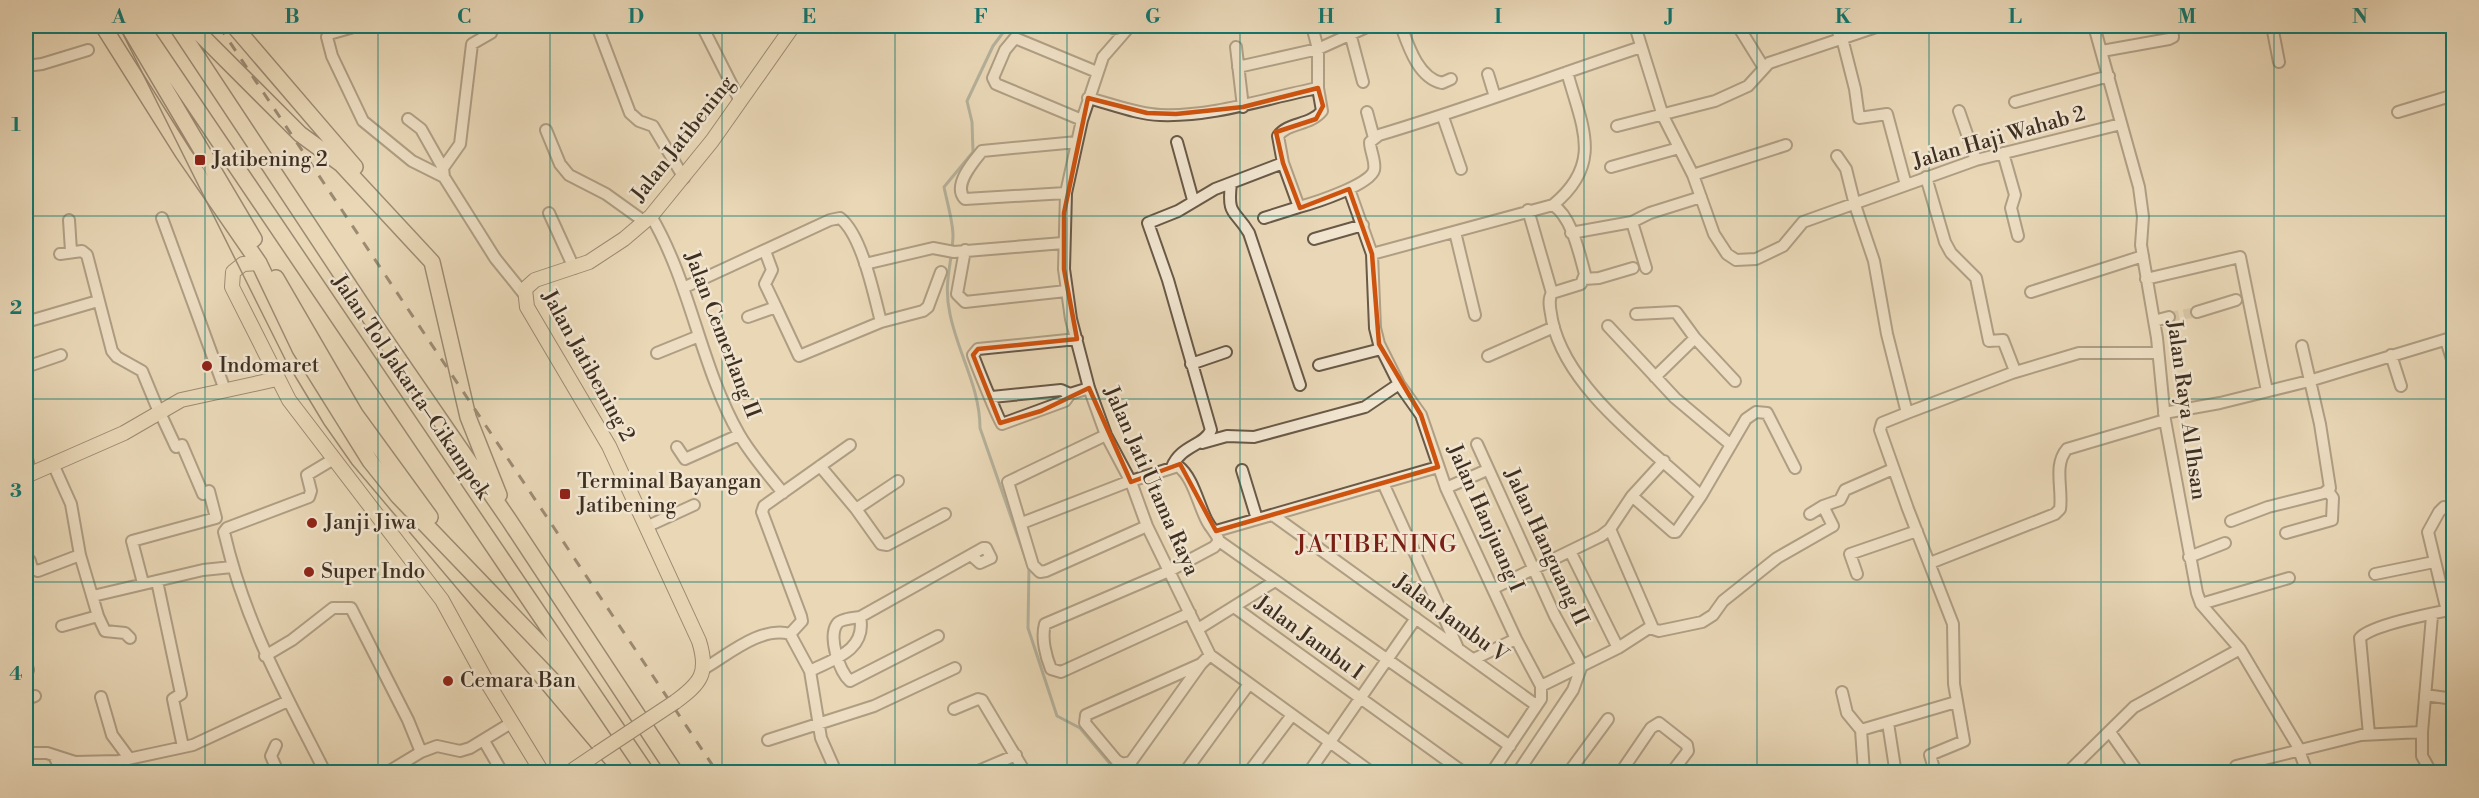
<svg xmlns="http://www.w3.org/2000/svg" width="2479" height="798" font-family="'Libre Bodoni',serif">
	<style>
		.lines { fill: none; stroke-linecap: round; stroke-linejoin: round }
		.stream { stroke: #738278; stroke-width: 3 }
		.minor-tunnel { stroke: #c7b599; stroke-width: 10; stroke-dasharray: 10 5; stroke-linecap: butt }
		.minor-casing { stroke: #695947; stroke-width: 14 }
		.major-casing { stroke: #3e2f22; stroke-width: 16 }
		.highway-casing { stroke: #3e2f22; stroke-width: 18 }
		.minor { stroke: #f1e5d0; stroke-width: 10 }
		.major { stroke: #e9d7b7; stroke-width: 14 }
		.highway { stroke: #e9d7b7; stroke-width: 15 }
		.tram { stroke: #3e2f22; stroke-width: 1.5 }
		.rail { stroke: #3e2f22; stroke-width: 3; stroke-dasharray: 10 10; stroke-linecap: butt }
		.major-bridge-casing { stroke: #3e2f22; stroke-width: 16; stroke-linecap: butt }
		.major-bridge { stroke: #e9d7b7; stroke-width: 14 }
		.marked { fill: none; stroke: #ce530f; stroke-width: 4.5; stroke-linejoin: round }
		.grid { fill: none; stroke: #0f766e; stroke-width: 1.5; stroke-opacity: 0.55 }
		.poi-dot { fill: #8f2418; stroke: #f1e5d0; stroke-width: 2 }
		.labels { text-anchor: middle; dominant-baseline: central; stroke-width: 5; stroke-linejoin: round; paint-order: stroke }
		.street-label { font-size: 21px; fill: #3e2f22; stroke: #f1e5d0 }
		.poi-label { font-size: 21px; fill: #3e2f22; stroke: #f1e5d0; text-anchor: start }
		.quarter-label { font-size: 24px; letter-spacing: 1.5px; fill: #7a1f14; stroke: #f1e5d0 }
		.neatline { fill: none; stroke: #0f766e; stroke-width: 2 }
		.grid-label { font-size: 20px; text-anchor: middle; font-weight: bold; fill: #0f766e }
	</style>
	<rect width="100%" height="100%" fill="#e9d7b7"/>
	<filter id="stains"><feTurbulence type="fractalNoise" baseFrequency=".00333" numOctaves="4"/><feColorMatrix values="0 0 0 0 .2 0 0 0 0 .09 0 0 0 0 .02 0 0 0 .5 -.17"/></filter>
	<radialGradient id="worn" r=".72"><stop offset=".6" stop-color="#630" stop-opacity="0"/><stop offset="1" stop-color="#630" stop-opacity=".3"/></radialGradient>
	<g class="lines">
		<path class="stream" d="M1008,26l-15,20 -26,55 5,21 1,30 -29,35c3,15 9,34 9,49 -1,29 -10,46 -3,78 8,40 30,73 30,114l46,132
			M1029,566l-1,62 29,88 23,12 37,44"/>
		<path class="minor-tunnel" d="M2169,317l28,-5"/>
		<defs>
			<path id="minor" d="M597,26l33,87 9,8 14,5 31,52
				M702,26l38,75
				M1106,26l18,5
				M1130,26l-27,31 -21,63 -16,73 -2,76 7,50 18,69 17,47 25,47 16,44 63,129 161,117
				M1312,26l6,23v39l4,23c-12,15 -34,11 -44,25l5,27 16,44c15,-4 71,-22 75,-37 2,-9 -4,-19 -4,-28l9,-7c88,-26 174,-59 262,-88
				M1401,26c7,19 17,52 41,57l9,-4
				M1635,26l28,90 30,59 21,59 13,20 9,6 20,-1 27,-13 20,-24 173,-62 145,-36
				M1738,26l26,42
				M1836,26l4,12
				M2094,26l45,161 4,30 -2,28 16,93 8,82 32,173 4,11 39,45 57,96 10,27
				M2272,26l7,36
				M350,28l-21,6 -2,3 5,19 31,65 49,40 32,16 51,81 29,36
				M1350,33l13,49
				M1842,38l13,51 4,29 28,-4 19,71
				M1236,47l7,60
				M2102,51l67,-12 4,-2 -1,-11
				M26,66l16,-2 46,-14
				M1238,67l80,-18 51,-23
				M1488,74l7,23
				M1088,98c24,6 48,16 72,17 55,2 106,-17 158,-27
				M2015,102l94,-26
				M1959,111l17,49
				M1367,112l7,26
				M2398,112l56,-17
				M1443,117l18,52
				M408,119l13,10 22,39
				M1082,120l-86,-36 -3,-6 12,-28 10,-12 82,34
				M1617,126l98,-25 33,-15 21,-23 110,-37
				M546,130l14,34 9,11 37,19 39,28
				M1177,142l16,58
				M2003,153l12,42 -4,13 7,28
				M1837,156l9,13 9,36 19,56 13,73 20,79 -25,10 -2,7 28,79 45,115 1,60 10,57 -34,14 5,17
				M1611,167l68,-19
				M1693,175l93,-30
				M444,177l-1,-9 17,-24 12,-100 19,-11 -1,-7
				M1926,177l19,65 6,11 25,25 13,63 14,-1 12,31
				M1231,183c-4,34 4,26 18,50l51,152
				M1349,189l23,65 3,74 4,16 20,40 22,31 25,73 70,151 25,47v13l-49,73
				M1066,193l-101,6c-13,-13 8,-37 17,-48l95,-9
				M1553,205c51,-42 29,-78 14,-133
				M1528,210l24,83
				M549,213l25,55
				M651,216c40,68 49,149 88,218 12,21 29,40 44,59
				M162,218l63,172
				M1264,218l35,-11
				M69,220l2,31
				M1632,222l14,46
				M1455,232l20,83
				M1571,233l61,-11 18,-9 51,-16
				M1314,239l49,-14
				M965,250l-8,44 8,8 101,-11
				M60,254l22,-3 5,4 25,96 5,6 25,14 17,41
				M1372,254l181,-49c19,12 26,48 32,69l-4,10 -29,9
				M865,264l68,-16 21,4 109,-9
				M1584,279l15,-1 34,-10
				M2146,279l94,-22 27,134
				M683,288l147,-68 10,-2c22,17 34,77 41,104l-82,34 -23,-49
				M2031,292l112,-36
				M1552,293c-5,8 -1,18 0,27 15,71 99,128 149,176
				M2197,312l39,-12
				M1636,314l40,-2 19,26 40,43
				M748,317l28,-10 -11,-23 7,-14 -7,-19
				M2154,321l15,-4
				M26,322l72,-21
				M881,322l42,-11 5,-4 13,-35
				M1608,326l67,72 56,47
				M2446,340l8,26
				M657,353l42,-17
				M2391,355l10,31
				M1488,356l66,-29
				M1191,364l35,-12
				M1319,365l62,-16
				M26,367l35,-12
				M1655,377l40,-39
				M1070,394l-5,7 -63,23c-3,-3 -26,-60 -29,-69l5,-6 99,-10
				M992,397l69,-7 9,4 19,-6
				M1907,413l105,-40 67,-20h79
				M2164,413l56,-10 89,-22 145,-44
				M1106,435l-98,47 25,83 7,7 6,-1 101,-45
				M1202,443l25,-7 27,1 111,-30 34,-23
				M1477,444l78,172 27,49 -9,25 -55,82
				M677,447l8,12 54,-24
				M26,455l5,19
				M820,466l36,43 25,35 6,1 58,-31
				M1172,467c9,-22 32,-21 39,-37l-43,-150 -20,-57 30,-12 37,-22 68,-26
				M1242,470l15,49
				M1383,483l74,163
				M1446,488l41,-18
				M1632,496l41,36h3l25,-36 45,-77 10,-7 11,1 28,55
				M2444,507l-5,5 -11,20 19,79
				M856,509l42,-28
				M1810,514l13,-8
				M1274,516l262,189
				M2231,521l37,-14 56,-14 6,-5 -10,-64 -18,-78
				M1022,523l103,-40 53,-17c15,11 20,38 29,55 4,8 9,11 12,20
				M646,527l48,-22
				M1216,531l222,-64
				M2286,533l46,-13 1,-22 -5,-7
				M1219,541l291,205
				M1570,551l48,97
				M2189,557l36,-14
				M26,561h4l2,8 6,2 42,-16 -9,-51 -18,-40
				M1930,563l125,-49 5,-5c3,-20 -7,-44 7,-60l98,-29
				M1857,574l-7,-20 67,-23
				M2375,574l59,-12
				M157,581l24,113 -8,5 10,48
				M143,583l-11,-42 84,-23 -7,-27 -6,3 -21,-49 -6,2 -14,-30
				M1494,588l107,-52 9,-7 22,-33 32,-35
				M93,596l110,-26 29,-3
				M2201,604l88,-26
				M1234,607l229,165
				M1190,613l-129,59 -10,-3c-5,-12 -10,-31 -6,-45l124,-53 45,-24 5,-6
				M98,616l7,15 20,2 5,5
				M860,617c-6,1 -20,2 -23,7 -9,13 2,47 13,57l88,-45
				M62,626l36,-10 -18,-61
				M1650,628l9,3 43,-9 11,-7 10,-14 54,-43 56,-32 -10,-20 17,-6 5,-10 48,-21
				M1198,629l77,-48
				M790,634l12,-13 -1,-5 -39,-104 2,-6 86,-61
				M790,634l20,37 11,67 15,34
				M265,656l27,-16 41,-32h18l57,112 13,32
				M1474,659l42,-20
				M26,663l2,7
				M1201,664l-115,51 -1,8 31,37 6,4 9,-2 70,-98 9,-9
				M705,668c24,-14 56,-42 85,-34
				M810,671c24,-12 57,-21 50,-54l123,-69h3l5,10 -11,5 -9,-8
				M1541,686l77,-38 34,-22 -42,-97
				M1842,692l5,21 14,17
				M2425,695l29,4
				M101,697l11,38 17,23
				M26,699l9,-3
				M954,709l24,-10 4,1 43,72
				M1888,723l7,45
				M2110,732l28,40
				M2369,734l-9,-96c11,-13 74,-25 94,-29
				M768,740l106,-34 81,-38
				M484,741l18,31
				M276,745l-5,11 7,16
				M26,753h21l28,9 44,-1 74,-16 95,-44
				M55,758l7,14
				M2236,766l125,-31 61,-3
				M325,772c-41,-81 -80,-149 -101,-240l3,-4 82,-31 2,-6 -4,-16 25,-15
				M388,772l33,-20 16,-6 23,5 10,-3 41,-25
				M976,772l40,-17
				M1185,772l64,-88
				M1249,772l43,-57
				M1309,772l107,-154
				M1569,772l39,-53
				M1621,772l30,-44 8,-5 28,22 1,6 -16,21
				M1864,772l-3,-42 95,-28
				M2068,772l66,-65 106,-58
				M2431,772l-9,-16v-24l10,-116"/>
			<path id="major" d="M259,263l-16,1 -10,8 -1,15 57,113 153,200 45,82 55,90
				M26,476l98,-43 57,-33 96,-21
				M675,702c26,-19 34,-29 24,-61l-90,-195 -82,-139 -2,-18 10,-9 54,-18 35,-23 27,-23 61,-75 81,-115
				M570,772l28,-19"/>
			<path id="highway" d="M103,26l80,127 76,110 41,86 70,112 28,35 176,183
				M128,26l126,213
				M141,26l505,746
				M177,26l200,302 132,192 166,252
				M192,26l108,108 41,30 91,98 36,155 31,78
				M234,26l121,141
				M276,278l79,136 75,103"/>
		</defs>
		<use href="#minor" class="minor-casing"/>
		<use href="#major" class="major-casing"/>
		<use href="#highway" class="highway-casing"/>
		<use href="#minor" class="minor"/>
		<use href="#major" class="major"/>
		<use href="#highway" class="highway"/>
		<path class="tram" d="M119,26l167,335 38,63 28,40 260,308"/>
		<path class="rail" d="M219,26l498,746"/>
		<defs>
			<path id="major-bridge" d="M598,753l77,-51"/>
		</defs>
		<use href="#major-bridge" class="major-bridge-casing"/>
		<use href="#major-bridge" class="major-bridge"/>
	</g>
	<path d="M0 0H2479V798H0ZM1318,88l5,18 -7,13 -40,13 7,31 17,45 49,-19 23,65 7,90 42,71 17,52 -222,64 -36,-67 -49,18 -42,-94 -48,23 -41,12 -27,-68 5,-6 99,-10 -13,-70v-56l24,-115 59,15 29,1 67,-7z" fill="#e9d7b7" fill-opacity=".55" fill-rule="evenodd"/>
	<path class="marked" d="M1318,88l5,18 -7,13 -40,13 7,31 17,45 49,-19 23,65 7,90 42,71 17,52 -222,64 -36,-67 -49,18 -42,-94 -48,23 -41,12 -27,-68 5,-6 99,-10 -13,-70v-56l24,-115 59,15 29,1 67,-7z"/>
	<path class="grid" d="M205,26v746M378,26v746M550,26v746M722,26v746M895,26v746M1067,26v746M1240,26v746M1412,26v746M1584,26v746M1757,26v746M1929,26v746M2101,26v746M2274,26v746M26,216h2428M26,399h2428M26,582h2428"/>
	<g class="poi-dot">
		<rect x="194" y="154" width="12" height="12" rx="3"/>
		<circle cx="207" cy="366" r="6"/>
		<rect x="559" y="488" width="12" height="12" rx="3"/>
		<circle cx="312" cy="523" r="6"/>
		<circle cx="309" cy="572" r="6"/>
		<circle cx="448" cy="681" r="6"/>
	</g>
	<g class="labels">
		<g class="street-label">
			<text transform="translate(1999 138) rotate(-16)">Jalan Haji Wahab 2</text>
			<text transform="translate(683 139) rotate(-52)">Jalan Jatibening</text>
			<text transform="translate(722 335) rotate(69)">Jalan Cemerlang II</text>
			<text transform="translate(588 366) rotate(61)">Jalan Jatibening 2</text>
			<text transform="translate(411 387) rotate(56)">Jalan Tol Jakarta–Cikampek</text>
			<text transform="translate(2186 410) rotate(82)">Jalan Raya Al Ihsan</text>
			<text transform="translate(1151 481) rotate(66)">Jalan Jati Utama Raya</text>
			<text transform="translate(1485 518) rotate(66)">Jalan Hanjuang I</text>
			<text transform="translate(1546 547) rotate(65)">Jalan Hanguang II</text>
			<text transform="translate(1451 619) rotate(36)">Jalan Jambu V</text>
			<text transform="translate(1309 638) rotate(36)">Jalan Jambu I</text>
		</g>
		<g class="poi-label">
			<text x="212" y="160">Jatibening 2</text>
			<text x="219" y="366">Indomaret</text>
			<text x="577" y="482">Terminal Bayangan<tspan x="577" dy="24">Jatibening</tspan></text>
			<text x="324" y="523">Janji Jiwa</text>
			<text x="321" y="572">Super Indo</text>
			<text x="460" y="681">Cemara Ban</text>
		</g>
		<g class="quarter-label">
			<text x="1377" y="545">JATIBENING</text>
		</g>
	</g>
	<rect width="2479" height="798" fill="none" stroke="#e9d7b7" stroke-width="66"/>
	<rect x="33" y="33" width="2413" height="732" class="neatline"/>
	<g class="grid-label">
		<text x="119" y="23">A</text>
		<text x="292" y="23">B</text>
		<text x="464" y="23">C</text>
		<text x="636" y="23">D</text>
		<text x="809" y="23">E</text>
		<text x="981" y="23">F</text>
		<text x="1153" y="23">G</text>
		<text x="1326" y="23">H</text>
		<text x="1498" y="23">I</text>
		<text x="1670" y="23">J</text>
		<text x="1843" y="23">K</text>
		<text x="2015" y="23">L</text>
		<text x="2187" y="23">M</text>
		<text x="2360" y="23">N</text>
		<text x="16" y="131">1</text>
		<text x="16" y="314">2</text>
		<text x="16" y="497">3</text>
		<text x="16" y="680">4</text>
	</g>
	<rect width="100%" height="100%" filter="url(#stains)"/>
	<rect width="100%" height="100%" fill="url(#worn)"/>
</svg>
